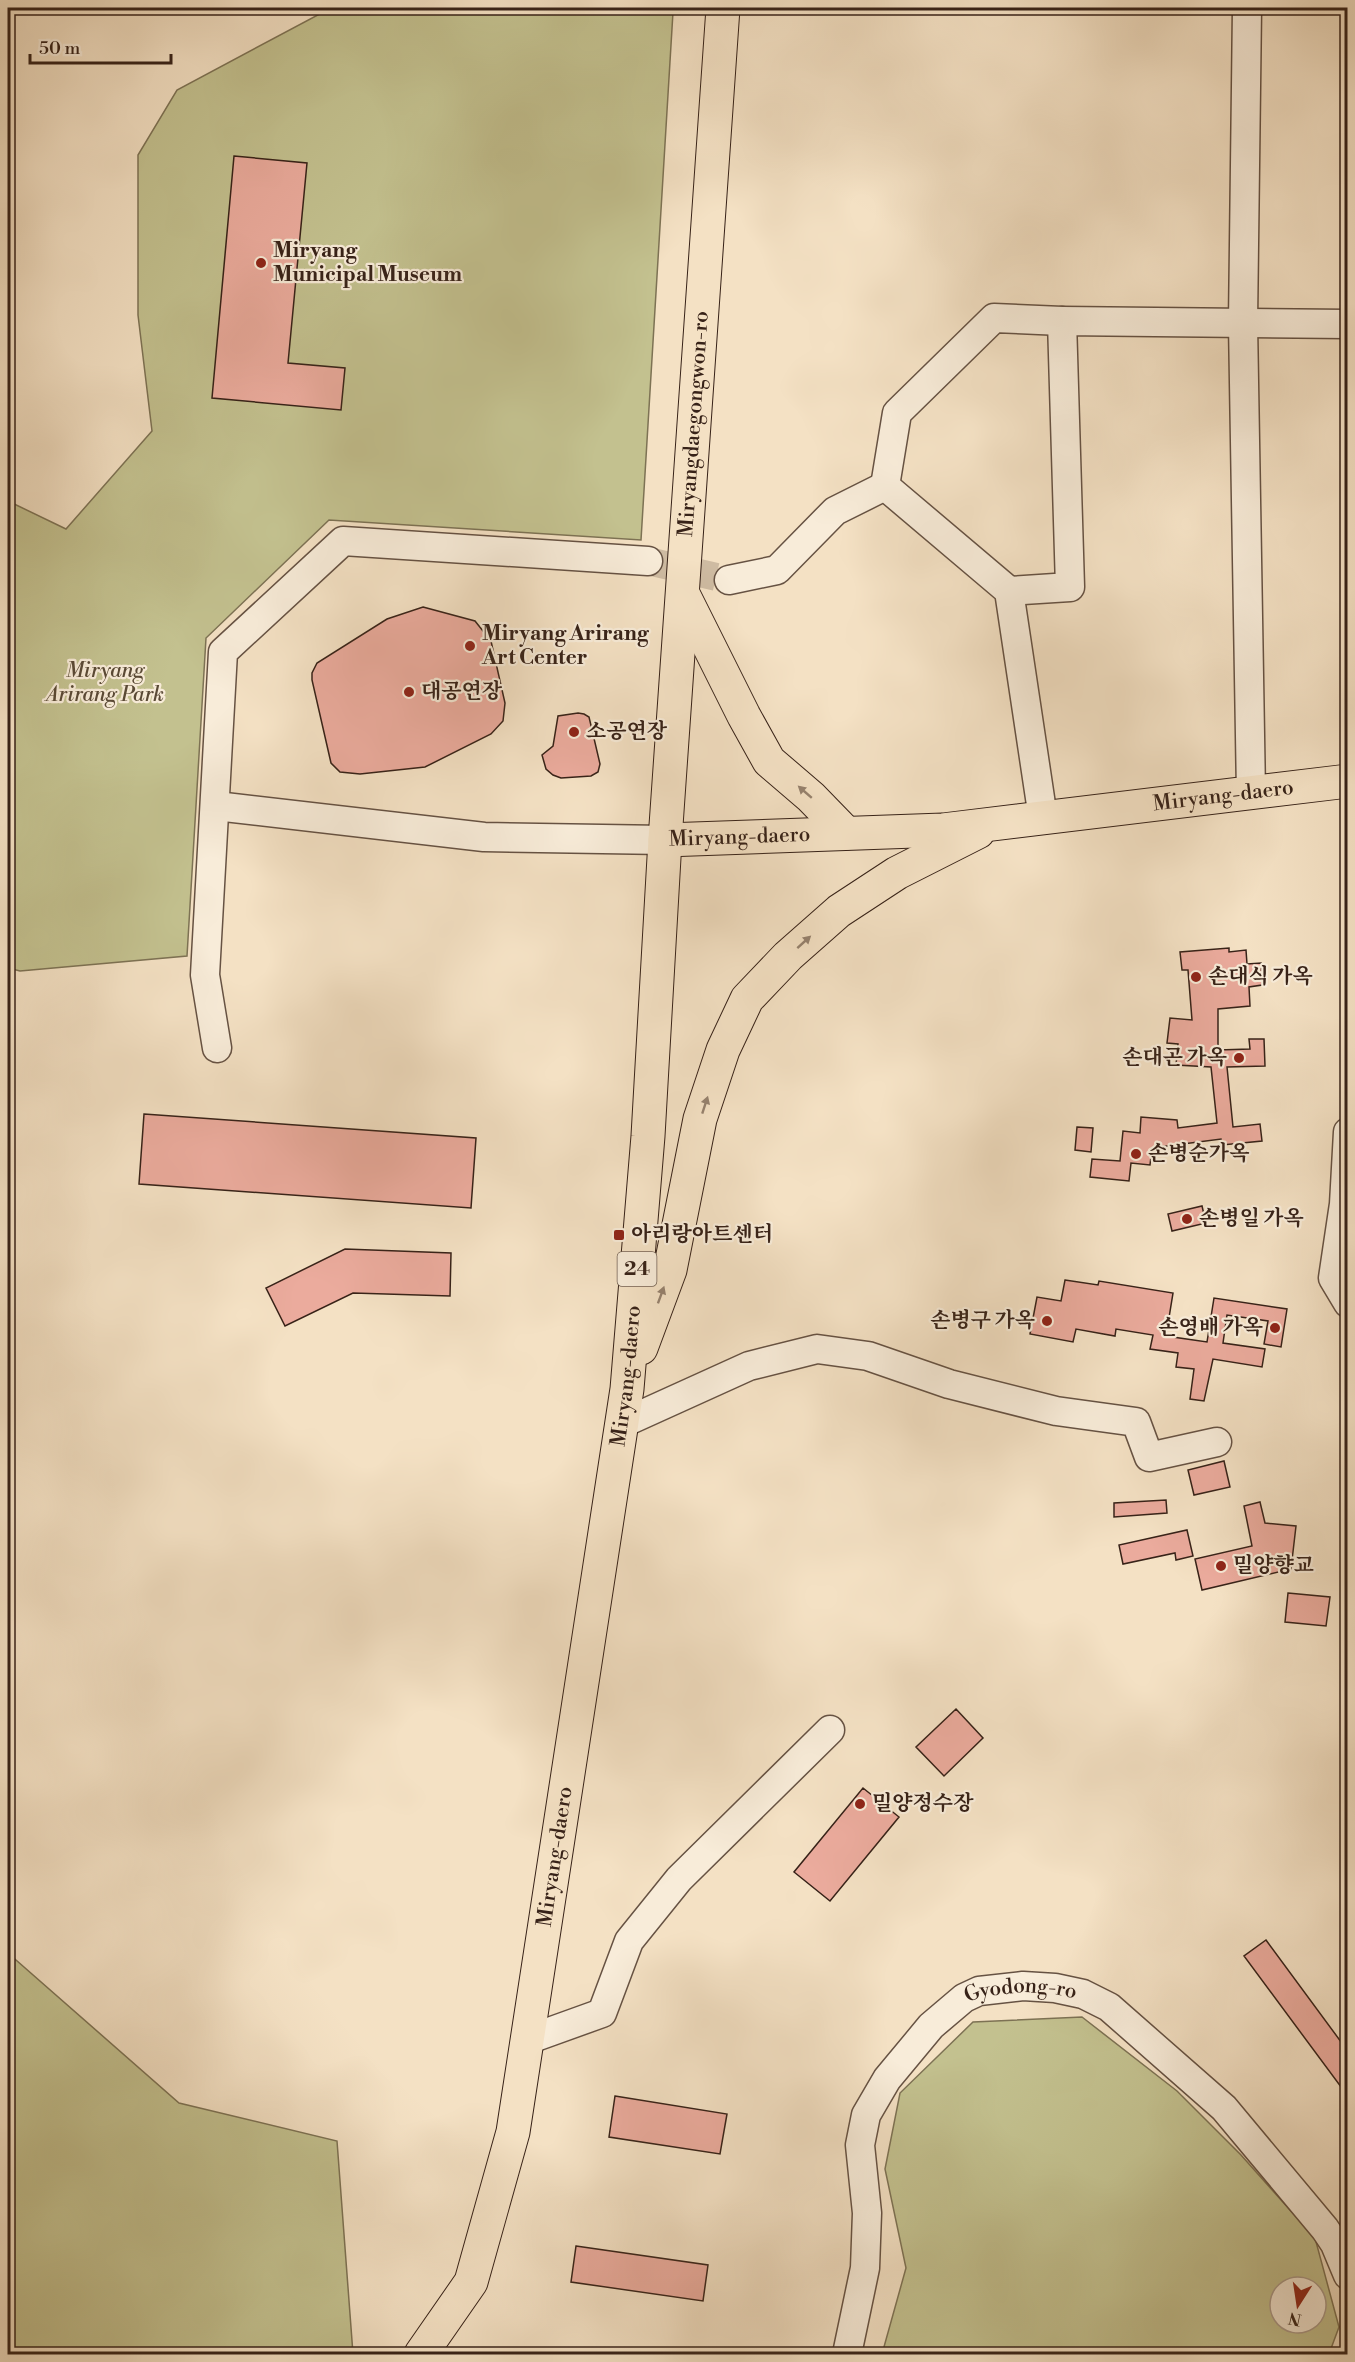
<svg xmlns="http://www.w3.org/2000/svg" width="1355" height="2362" font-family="'Libre Bodoni','Noto Serif KR',serif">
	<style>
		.green { fill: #c3c18f; stroke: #7d7254; stroke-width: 1.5; fill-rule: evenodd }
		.building { fill: #ebab9d; stroke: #372218; stroke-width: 1.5 }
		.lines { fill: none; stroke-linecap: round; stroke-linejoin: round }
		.minor-tunnel { stroke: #cebba2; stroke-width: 28; stroke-dasharray: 28 14; stroke-linecap: butt }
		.minor-casing { stroke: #665243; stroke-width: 31 }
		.major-casing { stroke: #372218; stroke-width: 35 }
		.minor { stroke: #f8ecd9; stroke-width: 28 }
		.major { stroke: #f4e1c4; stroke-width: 33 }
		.oneway { fill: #96826e }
		.poi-dot { fill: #8f2418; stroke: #f8ecd9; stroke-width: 2 }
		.labels { text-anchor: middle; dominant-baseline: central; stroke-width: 4.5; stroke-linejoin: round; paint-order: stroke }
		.shield { fill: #f8ecd9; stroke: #715f52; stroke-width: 1.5 }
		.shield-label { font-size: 20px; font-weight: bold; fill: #372218 }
		.poi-label { font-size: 21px; font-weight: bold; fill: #372218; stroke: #f8ecd9; text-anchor: start }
		.street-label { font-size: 21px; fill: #372218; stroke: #f8ecd9 }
		.park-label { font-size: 21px; font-style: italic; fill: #5a4a36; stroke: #f8ecd9 }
	</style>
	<rect width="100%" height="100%" fill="#f4e1c4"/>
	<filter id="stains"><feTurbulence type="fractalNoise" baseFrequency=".00333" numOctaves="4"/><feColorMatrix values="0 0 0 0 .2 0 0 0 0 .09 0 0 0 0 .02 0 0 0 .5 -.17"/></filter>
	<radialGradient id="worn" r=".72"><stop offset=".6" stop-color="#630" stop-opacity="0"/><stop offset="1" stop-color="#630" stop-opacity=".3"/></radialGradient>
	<path class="green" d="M329,9l344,3 -32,528 -312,-20 -123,118 -19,318 -167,15 -12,-3v-467l58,28 86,-98 -14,-116v-160l39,-65z
		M8,1953l171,150 158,38 16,213h-345z
		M1082,2017l95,74 64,64 74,83 24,89 -10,27h-447l24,-86 -21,-99 15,-76 73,-71zM1280,2287h36v36h-36z"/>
	<path class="building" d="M234,156l73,7 -19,200 57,5 -4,42 -129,-12z
		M423,607l52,14 16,20 14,62 -2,18 -12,13 -66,33 -65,7 -20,-2 -9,-9 -19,-83v-7l5,-10 70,-44z
		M578,713l6,1 5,3 11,47 -2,8 -7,4 -30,2 -8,-3 -7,-6 -4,-14 11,-9 5,-30z
		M1229,948v4l17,-2 1,14 14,-1 1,22 -13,2 1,19 -32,3v41l32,-1 -1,-10h15l1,27 -38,1 6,60 27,-3 2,17 -40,4 -1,-6 -69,9 -2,17 -19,-2 -2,18 -39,-4 2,-18 28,2 3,-30 17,2 1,-16 36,3 1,8 39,-5 -6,-56 -35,-2 2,-21 -11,-1 3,-25 22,2 -4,-50h-6l-2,-18z
		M144,1114l332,24 -5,70 -332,-24z
		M1077,1127l16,1 -2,24 -16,-2z
		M1202,1206l4,17 -34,8 -4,-17z
		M345,1249l106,4 -1,43 -97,-3 -68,33 -19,-38z
		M1065,1280l33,5 1,-4 74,12 -7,43 41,6 7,-44 73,11 -6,38 -17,-3 4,-23 -41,-6 -4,28 42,6 -3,18 -49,-8 -9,42 -14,-2 4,-30 -18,-2 2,-14 -28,-4 3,-14 -37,-6 -1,7 -39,-7 -3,13 -43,-8 7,-37 24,4z
		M1224,1461l6,26 -36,8 -6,-25z
		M1166,1500l1,13 -53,4v-14z
		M1260,1502l5,21 31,3 -5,43 -89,21 -7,-31 57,-13 -8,-40z
		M1187,1530l6,26 -17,4 -1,-7 -52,11 -4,-19z
		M1288,1593l42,4 -4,29 -41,-4z
		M956,1709l27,29 -39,38 -28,-29z
		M863,1788l36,29 -69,84 -36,-29z
		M1266,1940l81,110v45l-103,-139z
		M615,2096l112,18 -7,40 -111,-17z
		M576,2246l132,19 -5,36 -132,-19z"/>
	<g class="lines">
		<path class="minor-tunnel" d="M648,561l81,19"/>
		<defs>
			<g id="minor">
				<path d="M1247,8l-4,315 8,471"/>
				<path d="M885,486l12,-73 97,-95 68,3"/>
				<path d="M729,580l48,-10 58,-59 50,-25 124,105 34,227"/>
				<path d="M1009,591l61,-4 -8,-266 286,3"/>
				<path d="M216,806l268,31 181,3"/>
				<path d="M217,1048l-12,-73 18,-323 120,-111 305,20"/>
				<path d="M1348,1132l-4,72 -11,74 15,25"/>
				<path d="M621,1424l128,-58 68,-17 51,7 81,28 107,27 80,11 13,35 68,-15"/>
				<path d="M527,2040l75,-27 27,-72 50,-62 151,-149"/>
				<path id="s1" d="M847,2354l18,-86 2,-55 -7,-68 6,-30 21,-36 44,-53 33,-28 15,-7 44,-5 32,2 28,6 26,13 115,101 101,121 10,15 13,31"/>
			</g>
			<g id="major">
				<path d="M684,596l60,120 25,45 42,36 35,36"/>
				<path id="s2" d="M665,840l58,-832"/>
				<path d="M641,1348l29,-78 30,-151 23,-69 24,-51 41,-43 51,-45 58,-38 81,-41"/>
				<path id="s3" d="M421,2354l50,-72 42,-150 114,-743 21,-253 17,-296 278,-10 405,-49"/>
			</g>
		</defs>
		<use href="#minor" class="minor-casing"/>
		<use href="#major" class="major-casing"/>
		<use href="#minor" class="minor"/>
		<use href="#major" class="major"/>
	</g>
	<defs><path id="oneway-solid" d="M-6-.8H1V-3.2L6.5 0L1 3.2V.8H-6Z" transform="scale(1.5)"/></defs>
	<g class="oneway">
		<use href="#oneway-solid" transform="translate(805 792) rotate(-139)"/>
		<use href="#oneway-solid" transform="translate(804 942) rotate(-42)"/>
		<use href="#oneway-solid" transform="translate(705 1105) rotate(-72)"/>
		<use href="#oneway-solid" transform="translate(661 1295) rotate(-70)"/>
	</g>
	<g class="poi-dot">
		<circle cx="261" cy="263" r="6"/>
		<circle cx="470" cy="646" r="6"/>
		<circle cx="409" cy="692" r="6"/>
		<circle cx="574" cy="732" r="6"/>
		<circle cx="1196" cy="977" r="6"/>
		<circle cx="1239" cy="1058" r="6"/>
		<circle cx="1136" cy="1154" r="6"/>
		<circle cx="1187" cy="1219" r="6"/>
		<rect x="613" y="1229" width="12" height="12" rx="3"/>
		<circle cx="1047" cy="1321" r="6"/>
		<circle cx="1275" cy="1328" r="6"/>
		<circle cx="1221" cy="1566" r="6"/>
		<circle cx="860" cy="1804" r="6"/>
	</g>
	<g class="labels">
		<rect class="shield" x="617.5" y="1252" width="39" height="34" rx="4.5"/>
		<g class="shield-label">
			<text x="637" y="1269">24</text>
		</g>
		<g class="poi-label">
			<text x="273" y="251">Miryang<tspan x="273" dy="24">Municipal Museum</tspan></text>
			<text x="482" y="634">Miryang Arirang<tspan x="482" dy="24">Art Center</tspan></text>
			<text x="421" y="692">대공연장</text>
			<text x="586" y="732">소공연장</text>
			<text x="1208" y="977">손대식 가옥</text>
			<text x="1227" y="1058" text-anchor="end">손대곤 가옥</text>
			<text x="1148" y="1154">손병순가옥</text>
			<text x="1199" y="1219">손병일 가옥</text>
			<text x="631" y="1235">아리랑아트센터</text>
			<text x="1035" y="1321" text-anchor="end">손병구 가옥</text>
			<text x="1263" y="1328" text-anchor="end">손영배 가옥</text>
			<text x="1233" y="1566">밀양향교</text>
			<text x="872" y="1804">밀양정수장</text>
		</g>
		<g class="street-label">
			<text stroke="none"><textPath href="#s2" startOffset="417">Miryangdaegongwon-ro</textPath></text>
			<text stroke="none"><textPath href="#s3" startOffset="2106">Miryang-daero</textPath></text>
			<text stroke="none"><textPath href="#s3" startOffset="1620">Miryang-daero</textPath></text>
			<text stroke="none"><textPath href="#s3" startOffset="1008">Miryang-daero</textPath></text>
			<text stroke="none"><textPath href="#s3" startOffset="522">Miryang-daero</textPath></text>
			<text stroke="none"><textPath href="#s1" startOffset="454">Gyodong-ro</textPath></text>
		</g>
		<g class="park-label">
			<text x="105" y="671">Miryang<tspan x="105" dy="24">Arirang Park</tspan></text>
		</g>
	</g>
	<rect width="1355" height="2362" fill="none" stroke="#f4e1c4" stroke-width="30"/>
	<rect x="9" y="9" width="1337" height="2344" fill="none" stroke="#372218" stroke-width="3"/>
	<rect x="15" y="15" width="1325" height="2332" fill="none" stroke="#372218" stroke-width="1.5"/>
	<g transform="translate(1298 2305) rotate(192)"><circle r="28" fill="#f8ecd9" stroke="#ab9b8c" stroke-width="1.5"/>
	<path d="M0-4.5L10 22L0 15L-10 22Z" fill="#8f2418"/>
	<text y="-9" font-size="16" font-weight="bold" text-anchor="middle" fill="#372218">N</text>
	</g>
	<path d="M30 54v9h141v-9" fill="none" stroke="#372218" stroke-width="3"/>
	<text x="39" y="54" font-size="18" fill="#372218" stroke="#f8ecd9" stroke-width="4.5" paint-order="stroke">50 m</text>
	<rect width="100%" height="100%" filter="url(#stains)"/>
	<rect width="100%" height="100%" fill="url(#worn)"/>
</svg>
